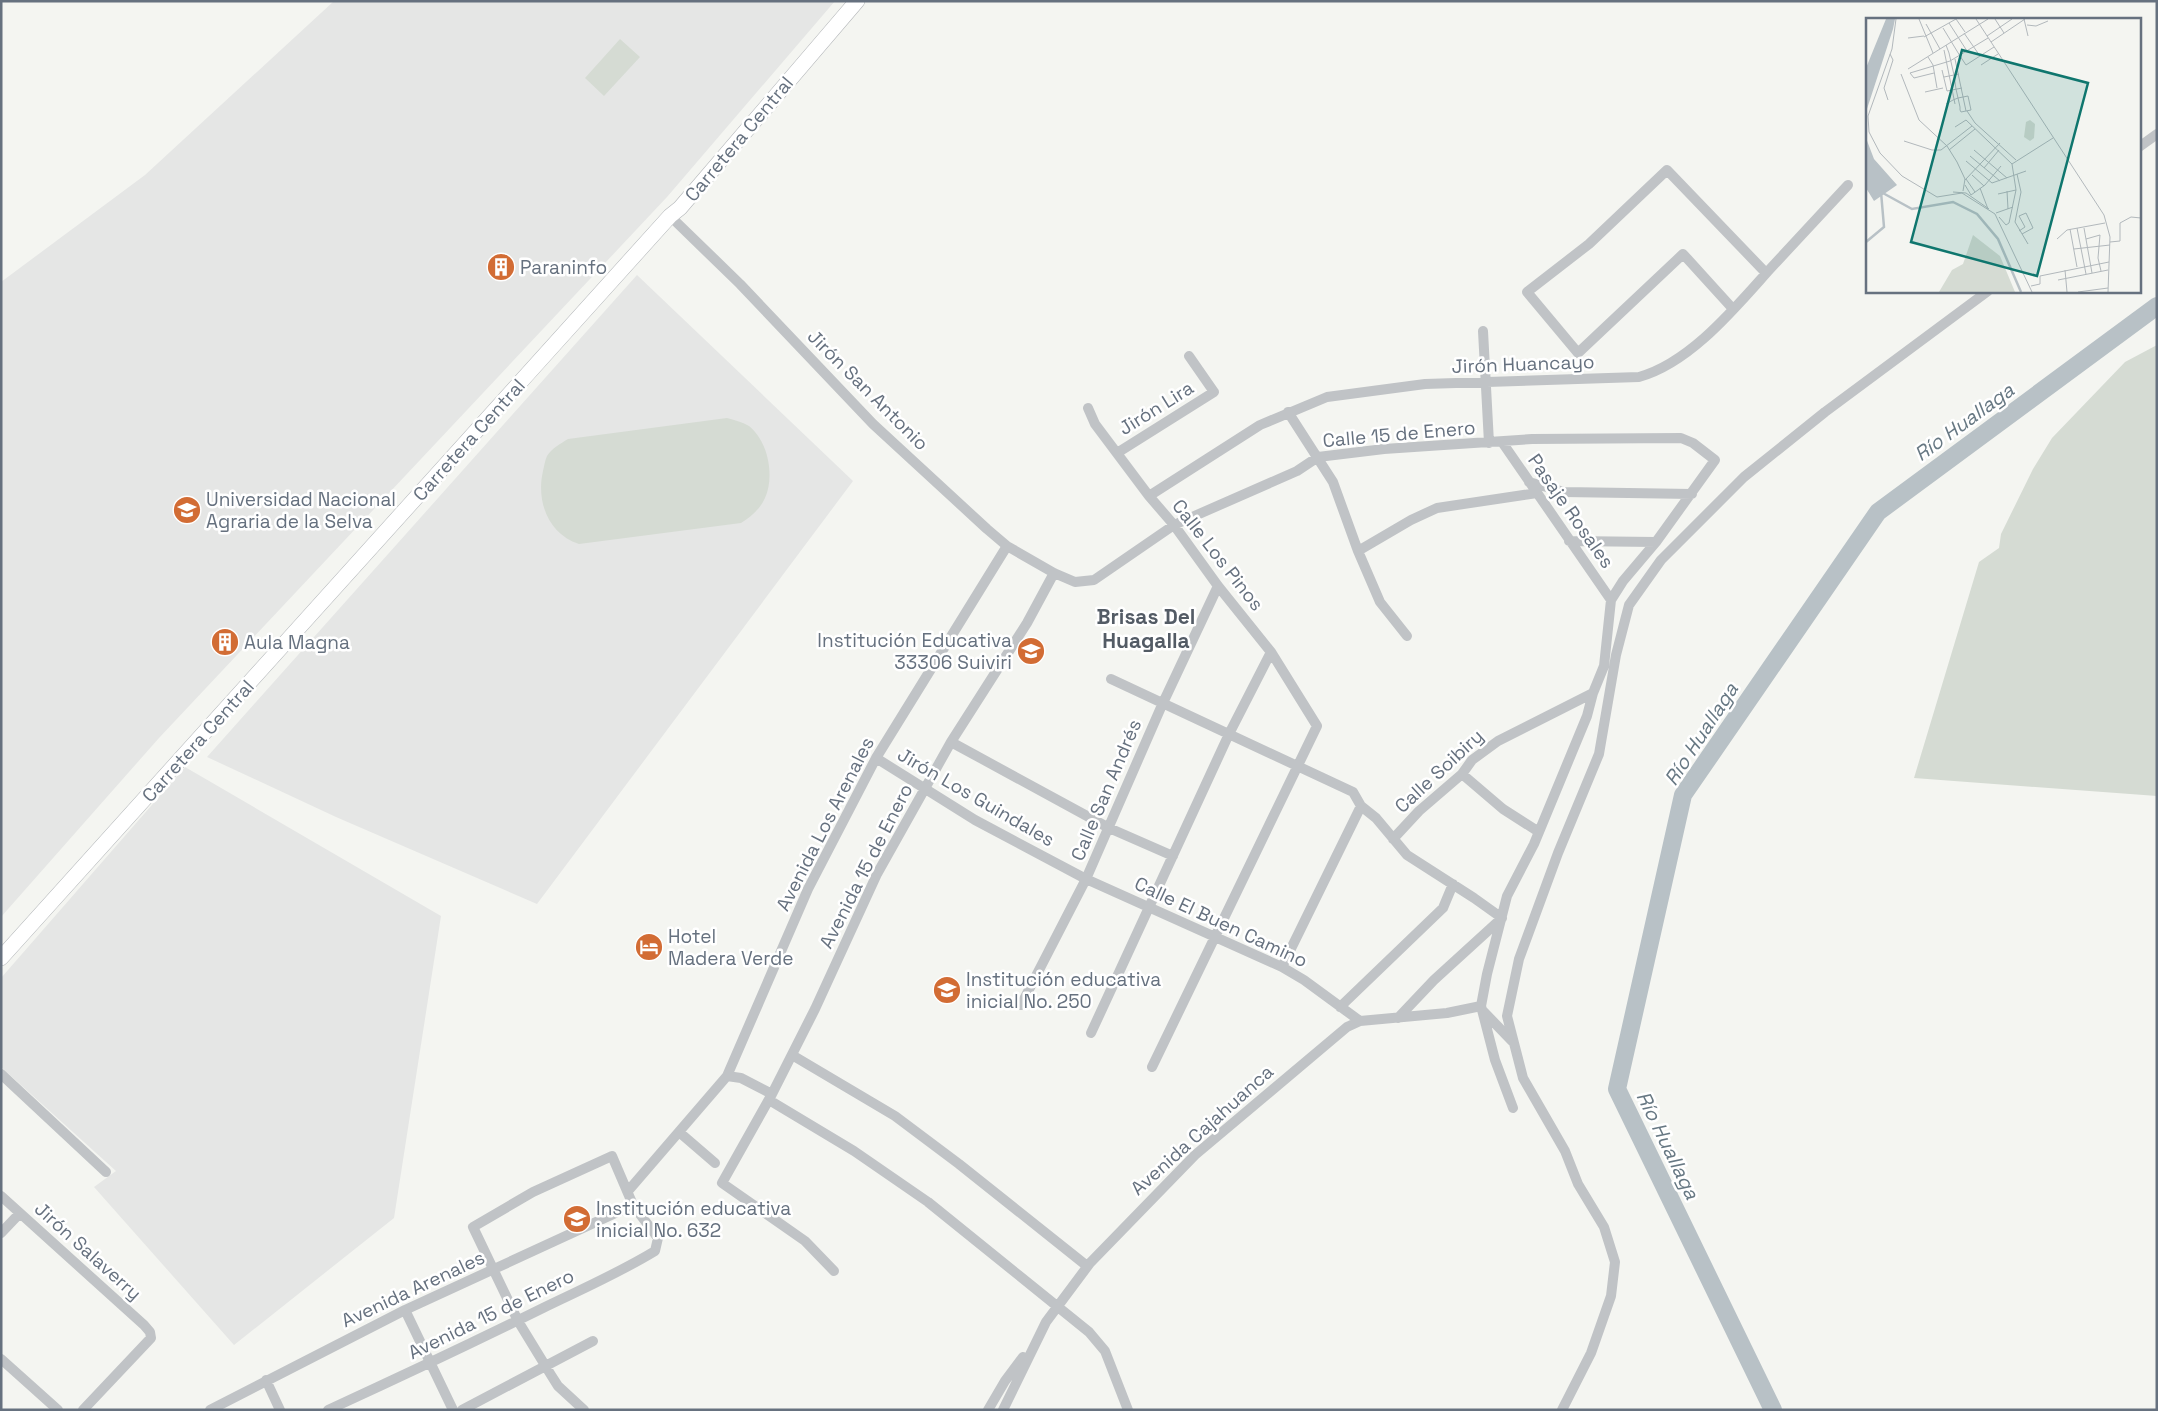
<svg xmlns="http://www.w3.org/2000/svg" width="2158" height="1411" font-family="'Space Grotesk',sans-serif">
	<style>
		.built { fill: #e5e6e5 }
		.green { fill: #d5dbd3 }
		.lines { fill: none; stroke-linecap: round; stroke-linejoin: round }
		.river { stroke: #b8c1c6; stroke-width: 18 }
		.highway-casing { stroke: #b3b6b9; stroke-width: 16 }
		.minor { stroke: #c0c3c6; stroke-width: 10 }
		.highway { stroke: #fff; stroke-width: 15 }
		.labels { text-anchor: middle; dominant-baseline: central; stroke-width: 5; stroke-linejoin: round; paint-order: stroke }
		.street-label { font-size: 19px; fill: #66717f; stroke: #fff }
		.poi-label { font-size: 19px; fill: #66717f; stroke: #fff; text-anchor: start }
		.water-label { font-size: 20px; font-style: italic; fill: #677883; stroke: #fff }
		.quarter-label { font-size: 21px; font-weight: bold; fill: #535b65; stroke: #fff }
		.inset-river { fill: none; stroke: #b8c1c6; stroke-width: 2.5 }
		.inset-road { fill: none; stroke: #b2b8bc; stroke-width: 1 }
		.view { fill: #0f766e; fill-opacity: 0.15; stroke: #0f766e; stroke-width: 2.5 }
		.inset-edge { fill: none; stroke: #66717f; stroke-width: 2.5 }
	</style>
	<rect width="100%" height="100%" fill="#f4f5f1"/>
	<path class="built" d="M334,1h501l-168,196 -508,541 -158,179v-635l144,-107z
		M637,275l216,206 -316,423 -201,-87 -129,-60z
		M185,767l256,149 -47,302 -160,127 -140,-158 22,-16 -115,-104v-89z"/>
	<path class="green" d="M620,39l20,18 -36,39 -19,-18z
		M2157,345v451l-243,-18 65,-216 20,-14 2,-14 32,-65 19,-31 73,-76z
		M727,418c7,2 15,4 22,8 19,15 26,50 16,72 -5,11 -14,19 -24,25l-162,21c-31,-10 -43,-43 -36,-73 1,-4 2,-11 4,-15 5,-8 13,-12 21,-17z"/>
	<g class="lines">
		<path class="river" d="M1773,1410l-156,-321 66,-294 195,-283 279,-206"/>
		<defs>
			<path id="highway" d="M1,958l669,-742 10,-8 177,-207"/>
		</defs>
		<use href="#highway" class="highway-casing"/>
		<path class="minor" d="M2139,147l18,-13
			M670,216l70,68 133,140 114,105 20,17 47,27 21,9 19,-2 80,-55 123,-54 21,-14 66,-8 148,-10 149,-1 12,5 22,17 -59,82 -33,39 -12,19 -7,66 -11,27 -6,23 -53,128 -27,52 -20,78 -6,32 14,54 18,48
			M1733,309l-50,-55 -105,99 -51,-61 62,-48 78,-74 99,103
			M1483,331l6,112
			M1088,408l7,16 54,72 25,29 44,61 53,66 46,74 -165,341
			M1288,412l45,70 25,69 22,51 27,34
			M1502,442l109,158
			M1117,453l97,-61 -25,-36
			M1529,482l35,10 128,2
			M1149,496l111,-71 67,-28 98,-13 214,-7c51,-14 96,-69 131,-108 26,-28 52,-56 78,-84
			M1569,541l87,1
			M1358,551l53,-31 26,-12 100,-15
			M1111,679l242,113 8,14 15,12 31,37 67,43 28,20 -68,62 -36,38
			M951,742l158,86 64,28
			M876,758l99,62 111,59 196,88 22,13 56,41
			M1462,774l41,35 36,23
			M1393,839l26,-28 43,-37 10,-14 26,-19 95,-48
			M1282,967l79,-161
			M1021,1005l65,-126 76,-174 56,-119
			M1340,1007l103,-99 10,-24
			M1483,1011l29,30
			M1091,1033l138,-299 42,-82
			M792,1055l103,61 64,48 128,102
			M1,1074l105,98
			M727,1076l14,2 31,16
			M769,1100l85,51 74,51 161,130 16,19 23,59
			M679,1132l36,31
			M628,1191l99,-115 81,-187 68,-131 131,-212
			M1,1196l143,129 6,7 1,6 -68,72
			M1,1233l19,-20
			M834,1271l-29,-30 -83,-58 50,-89 43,-85 62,-135 74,-132 76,-119 27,-50
			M405,1310l48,100
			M1,1359l57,51
			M266,1380l14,30
			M210,1410l195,-100 228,-105
			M328,1410c72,-33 144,-67 215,-102 37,-18 76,-35 112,-57l3,-13 -25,-33 -21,-49 -79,36 -60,35 45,94 33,54 7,11 26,24
			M462,1410l131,-69
			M988,1410l17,-29 18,-24
			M1003,1410l43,-88 44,-59 105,-108 152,-128 13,-6 87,-8 34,-7
			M1562,1410l29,-57 20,-57 4,-34 -11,-35 -26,-43 -13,-33 -42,-73 -16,-62 12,-57 39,-106 41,-99 17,-99 13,-50 32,-45 83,-83 81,-65 163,-121"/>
		<use href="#highway" class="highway"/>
	</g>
	<defs>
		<symbol id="building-disc" viewBox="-11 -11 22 22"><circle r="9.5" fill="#d26c34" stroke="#fff"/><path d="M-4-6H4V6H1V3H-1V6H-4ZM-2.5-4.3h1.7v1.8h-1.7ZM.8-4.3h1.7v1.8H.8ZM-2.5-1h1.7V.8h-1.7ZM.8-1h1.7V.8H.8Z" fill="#fff"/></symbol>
		<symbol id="university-disc" viewBox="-11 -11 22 22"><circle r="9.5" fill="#d26c34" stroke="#fff"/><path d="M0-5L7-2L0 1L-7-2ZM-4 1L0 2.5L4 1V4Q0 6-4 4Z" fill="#fff"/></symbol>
		<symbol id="school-disc" viewBox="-11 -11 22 22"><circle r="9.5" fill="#d26c34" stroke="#fff"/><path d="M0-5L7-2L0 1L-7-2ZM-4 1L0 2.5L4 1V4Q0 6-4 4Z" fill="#fff"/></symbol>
		<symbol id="hotel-disc" viewBox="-11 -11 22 22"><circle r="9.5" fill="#d26c34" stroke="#fff"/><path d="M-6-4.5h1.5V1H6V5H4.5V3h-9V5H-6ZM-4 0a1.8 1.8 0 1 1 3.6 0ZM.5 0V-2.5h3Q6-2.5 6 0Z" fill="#fff"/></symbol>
	</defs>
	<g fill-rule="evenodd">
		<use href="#building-disc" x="485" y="251" width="32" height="32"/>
		<use href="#university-disc" x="171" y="494" width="32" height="32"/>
		<use href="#building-disc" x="209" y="626" width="32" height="32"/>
		<use href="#school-disc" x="1015" y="635" width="32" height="32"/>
		<use href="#hotel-disc" x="633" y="931" width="32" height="32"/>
		<use href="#school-disc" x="931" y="974" width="32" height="32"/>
		<use href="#school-disc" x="561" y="1203" width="32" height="32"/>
	</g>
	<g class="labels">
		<g class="street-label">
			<text transform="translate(739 139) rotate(-50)">Carretera Central</text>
			<text transform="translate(1523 364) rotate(-2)">Jirón Huancayo</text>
			<text transform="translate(868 390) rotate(45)">Jirón San Antonio</text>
			<text transform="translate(1156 408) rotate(-32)">Jirón Lira</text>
			<text transform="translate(1399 434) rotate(-5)">Calle 15 de Enero</text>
			<text transform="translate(469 440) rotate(-48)">Carretera Central</text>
			<text transform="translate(1571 511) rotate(55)">Pasaje Rosales</text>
			<text transform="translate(1218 555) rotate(52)">Calle Los Pinos</text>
			<text transform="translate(198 741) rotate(-48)">Carretera Central</text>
			<text transform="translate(1439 771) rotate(-43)">Calle Soibiry</text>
			<text transform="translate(1106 790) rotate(-67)">Calle San Andrés</text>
			<text transform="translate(976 797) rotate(30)">Jirón Los Guindales</text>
			<text transform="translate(825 824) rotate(-63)">Avenida Los Arenales</text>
			<text transform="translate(866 866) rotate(-63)">Avenida 15 de Enero</text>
			<text transform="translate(1221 922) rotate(25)">Calle El Buen Camino</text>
			<text transform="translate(1202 1130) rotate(-42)">Avenida Cajahuanca</text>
			<text transform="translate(88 1251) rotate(42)">Jirón Salaverry</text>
			<text transform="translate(413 1289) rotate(-25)">Avenida Arenales</text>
			<text transform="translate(491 1314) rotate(-26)">Avenida 15 de Enero</text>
		</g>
		<g class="poi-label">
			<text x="520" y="267">Paraninfo</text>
			<text x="206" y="499">Universidad Nacional<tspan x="206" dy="22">Agraria de la Selva</tspan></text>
			<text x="1012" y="640" text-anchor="end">Institución Educativa<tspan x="1012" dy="22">33306 Suiviri</tspan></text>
			<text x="244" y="642">Aula Magna</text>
			<text x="668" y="936">Hotel<tspan x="668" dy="22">Madera Verde</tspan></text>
			<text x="966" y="979">Institución educativa<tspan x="966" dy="22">inicial No. 250</tspan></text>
			<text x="596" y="1208">Institución educativa<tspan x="596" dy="22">inicial No. 632</tspan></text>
		</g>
		<g class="water-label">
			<text transform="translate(1964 422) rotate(-36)">Río Huallaga</text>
			<text transform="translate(1701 734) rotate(-57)">Río Huallaga</text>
			<text transform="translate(1668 1145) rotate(64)">Río Huallaga</text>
		</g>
		<g class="quarter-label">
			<text x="1146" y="616">Brisas Del<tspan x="1146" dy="24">Huagalla</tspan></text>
		</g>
	</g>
	<g transform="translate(1866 18)">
		<rect width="275" height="275" fill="#f4f5f1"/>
		<path d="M164,102l5,4 -1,14 -4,3 -6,-4 2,-15zM107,217l27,21 15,36h-76l13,-22 11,-6z" fill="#d5dbd3"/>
		<path d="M20,1h9l-2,10 -27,83v-44zM0,120l8,21 23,26 -23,16 -8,-13z" fill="#b8c1c6"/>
		<path class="inset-river" d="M15,174l31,17 41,-7 24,12 21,25 23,53M0,224l18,-15 -3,-35"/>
		<path class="inset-road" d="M30,1l-4,30 -24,67 1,16 11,21 22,23 35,21 25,-4 33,21 37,78M53,1l14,34M90,1l9,13M110,1l128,196 6,22 -2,55M129,1l9,14M158,1l4,17M83,5l18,28M60,6l14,25M161,7l9,1 12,-5M77,10l17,28M98,15l16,23M121,18l25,-17M58,19l32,-18M42,20l16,-2M125,24l34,-23M78,32l11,54M94,38l6,9 28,-18M62,39l5,8 4,23M89,41l11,52M115,47l17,-11M42,51l80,-50M76,52l5,21 15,-3M68,55l-20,5 -4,-5 40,-12 38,-23M35,56l18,46 28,26 10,16 8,17 -2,12M78,59l15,-3M59,74l18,-4M22,82l-4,-12 9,-28 -3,-6M80,86l7,-4 5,-2 10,-2 3,14 -10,2 -1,-2v-3l-4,-18 -2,-14 -5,-22 -3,-8M101,93l8,12 41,37M89,109l11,-7 46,44M38,123l28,9h9l31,-24M83,132l26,-21M108,132l33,28M104,138l30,25M100,143l26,22 34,-12M146,146l41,-26M118,150l15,-18M151,156l4,18 -6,30 13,22M106,157l12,11M100,161l9,13M99,162l35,-37M99,167l6,10 14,-10 16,-19M114,170l8,21M141,173l1,18M87,174l13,1 23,16M132,176l18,-4M130,195l17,-6M133,199l7,8 3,-2 7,-33 -4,-26M211,210l9,46M218,210l8,45M204,211l7,38M153,213l6,-4 -6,-11 7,-3 7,15 -11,6M191,221l10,-9 38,-7M220,221l14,-4 -2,23 3,13M244,224l10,-1v-18l11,-6 10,1M208,231l36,-4M199,252l2,22M192,262l50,-10M165,268l9,-2v-8l69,-14M212,274l30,-4"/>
		<path class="view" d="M96,32l126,33 -51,193 -126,-34z"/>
		<rect width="275" height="275" class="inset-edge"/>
	</g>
	<rect width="2158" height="1411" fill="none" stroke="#66717f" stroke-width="5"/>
</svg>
